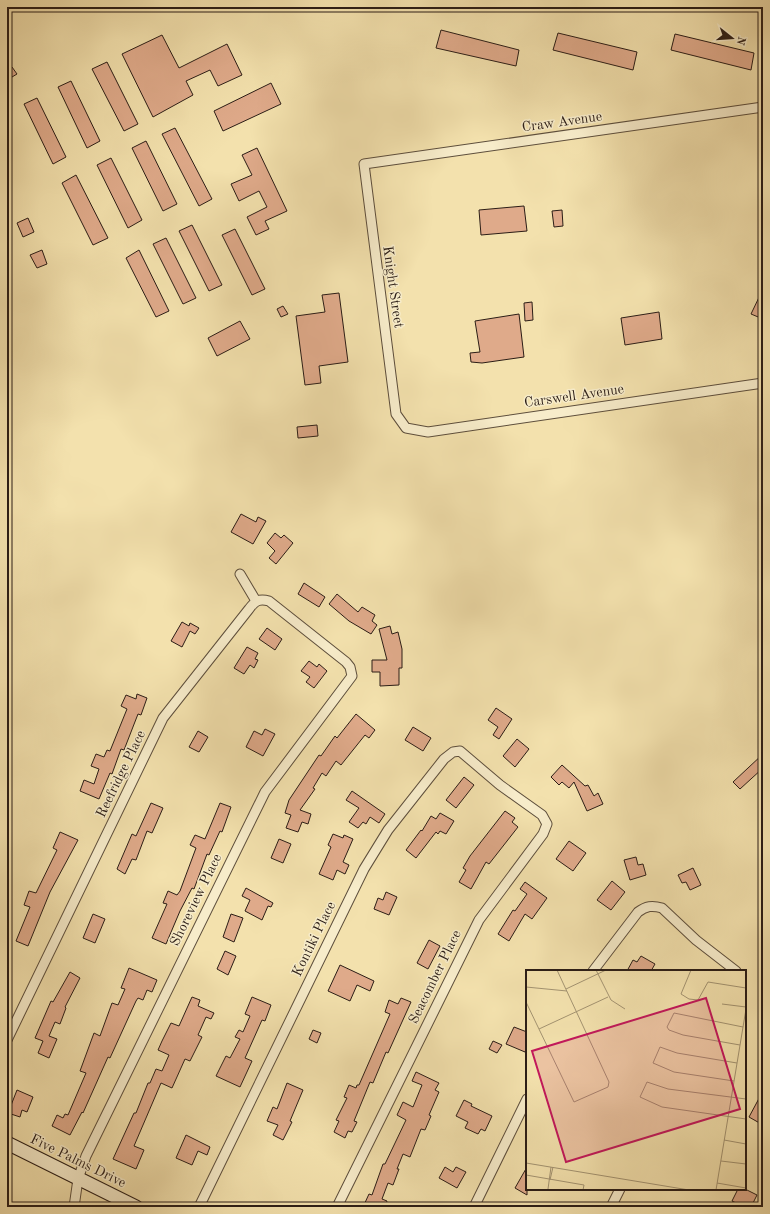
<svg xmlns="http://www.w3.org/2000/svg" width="770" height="1214" font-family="'Old Standard TT',serif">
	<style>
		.building { fill: #dfaa8a; stroke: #2b1d16 }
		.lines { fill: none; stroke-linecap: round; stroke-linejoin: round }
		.street-casing { stroke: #5d4e3c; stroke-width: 11 }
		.secondary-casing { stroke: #2b1d16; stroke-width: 15 }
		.street { stroke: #f7ecca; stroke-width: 9 }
		.secondary { stroke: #f7ecca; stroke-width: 13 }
		.labels { text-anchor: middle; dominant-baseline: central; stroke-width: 3; stroke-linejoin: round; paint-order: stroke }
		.street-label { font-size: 14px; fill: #2b1d16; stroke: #f7ecca }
		.inset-road { fill: none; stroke: #a39371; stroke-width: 1 }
		.view { fill: #c2185b; fill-opacity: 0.15; stroke: #c2185b; stroke-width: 2 }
		.inset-edge { fill: none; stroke: #2b1d16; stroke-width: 2 }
	</style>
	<rect width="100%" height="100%" fill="#f3e1ad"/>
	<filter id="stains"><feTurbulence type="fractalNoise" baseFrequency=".005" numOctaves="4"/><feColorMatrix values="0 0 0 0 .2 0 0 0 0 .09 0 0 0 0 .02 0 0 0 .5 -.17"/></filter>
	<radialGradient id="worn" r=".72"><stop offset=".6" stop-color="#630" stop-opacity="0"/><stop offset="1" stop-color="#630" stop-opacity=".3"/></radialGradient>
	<path class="building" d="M441,30l78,20 -3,16 -80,-18z
		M558,33l79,19 -4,18 -80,-20z
		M675,34l79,19 -3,17 -80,-20z
		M162,35l17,33 48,-24 15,31 -24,11 -8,-16 -24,11 7,14 -40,22 -31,-63z
		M107,62l31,62 -14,7 -32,-62z
		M12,67l5,7 -10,6v-10z
		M71,81l29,60 -13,7 -29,-61z
		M271,83l10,21 -58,27 -9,-20z
		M37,98l29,59 -13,7 -29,-60z
		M175,128l37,71 -13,7 -37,-72z
		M146,141l31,63 -14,7 -31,-63z
		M257,148l30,63 -22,10 4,8 -13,6 -9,-18 20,-10 -8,-16 -20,10 -8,-17 21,-9 -10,-20z
		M111,158l31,62 -14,8 -31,-63z
		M76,175l32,63 -15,7 -31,-62z
		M524,206l3,25 -46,4 -2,-25z
		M562,210l1,16 -9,1 -2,-16z
		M28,218l6,14 -11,5 -6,-14z
		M192,225l30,60 -13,6 -30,-60z
		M235,229l30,60 -13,6 -30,-60z
		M166,238l30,60 -13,6 -30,-60z
		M42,250l5,14 -10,4 -7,-13z
		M139,250l30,61 -13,6 -30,-59z
		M763,289v30l-12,-5z
		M339,293l9,69 -29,4 2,17 -16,2 -9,-69 29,-4 -3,-17z
		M532,302l1,18 -8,1 -1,-18z
		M283,306l5,8 -7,3 -4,-8z
		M659,312l3,27 -37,6 -4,-27z
		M519,314l5,43 -42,6 -11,-1 -1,-9 10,-1 -5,-31z
		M240,321l10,18 -33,17 -9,-18z
		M317,425l1,11 -20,2 -1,-11z
		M241,514l15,8 2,-5 8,4 -13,23 -22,-12z
		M275,533l6,5 3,-3 9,8 -17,21 -7,-6 6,-7 -8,-8z
		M304,583l21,14 -6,10 -21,-13z
		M337,594l21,18 4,-5 13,8 -3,6 5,4 -6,9 -22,-13 -20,-17z
		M182,622l7,4 1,-3 9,5 -4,6 -5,-3 -8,16 -11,-6z
		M390,626l2,8 6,-2 4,17v19h-3v17l-19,1v-14h-8v-12h15l-8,-31z
		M267,628l15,11 -7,11 -16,-11z
		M247,647l11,6 -3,6 3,1 -4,8 -4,-3 -6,9 -10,-6z
		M309,661l8,6 2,-3 8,7 -13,17 -8,-6 4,-5 -9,-6z
		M137,694l10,4 -6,17 -3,-1 -14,36 -3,-1 -9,25 -2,-1 -11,26 -19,-8 4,-11 10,4 5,-15 -8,-3 5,-12 8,3 3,-7 3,1 17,-42 -6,-3 5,-11 10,4z
		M496,708l16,11 -13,20 -6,-4 5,-8 -10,-7z
		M356,714l19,16 -6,8 -4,-3 -24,30 -5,-4 -10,15 -4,-3 -9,15 2,1 -15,21 11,4 -3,10 -6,-2 -4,10 -12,-4 5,-13 -6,-2 4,-13 30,-45 2,1 14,-20 2,2z
		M413,727l18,11 -8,13 -18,-11z
		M265,729l10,5 -12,22 -17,-9 8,-16 8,4z
		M198,731l10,6 -9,15 -10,-5z
		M517,739l12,10 -14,18 -12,-11z
		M763,754v14l-23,21 -7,-7z
		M562,765l23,21 3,-1 6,11 4,-3 5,11 -16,7 -13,-29 -5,6 -7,-6 -3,3 -8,-8z
		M464,777l10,8 -18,23 -10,-8z
		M352,791l33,23 -6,9 -9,-6 -4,7 -3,-2 -5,6 -9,-6 10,-14 -13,-8z
		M151,803l12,5 -11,25 -5,-2 -11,29 -4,-1 -7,15 -8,-5 15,-35 4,2z
		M220,803l11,4 -9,25 -2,-1 -11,24 -2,-1 -13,35 -2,-1 -12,23 -14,33 -14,-6 15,-34 -4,-1 5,-12 9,4 3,-4 16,-43 -6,-3 5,-10 10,4z
		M505,811l10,7 -3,4 6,5 -29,37 -3,-2 -15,27 -12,-7 7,-12 -3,-2 7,-12z
		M440,813l14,8 -8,13 -6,-3 -2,3 -2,-2 -20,26 -10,-8 15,-20 1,1 9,-15 5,3z
		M60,832l18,8 -28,52 -22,54 -12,-5 14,-34 -6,-2 5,-14 7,2 21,-43 -4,-2z
		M333,834l10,4 1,-3 9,4 -10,23 6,3 -4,9 -8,-4 -4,10 -14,-6 12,-27 -3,-2z
		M279,839l12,5 -8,19 -12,-5z
		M569,841l17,12 -13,18 -17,-12z
		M636,857l2,8 5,-1 3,11 -16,5 -6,-20z
		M693,868l8,17 -11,5 -4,-8 -4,1 -4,-8z
		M612,881l13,11 -14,18 -14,-10z
		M525,882l22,16 -15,21 -7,-5 -16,27 -11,-7 15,-24 2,1 12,-17 -7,-5z
		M246,888l27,15 -2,4 -3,-1 -6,14 -17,-9 5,-11 -8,-4z
		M386,892l11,5 -8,18 -15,-6 4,-11 5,2z
		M93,914l12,5 -10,24 -12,-5z
		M231,914l12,4 -9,24 -11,-5z
		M429,940l11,6 -12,23 -11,-6z
		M225,951l11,5 -8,19 -11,-6z
		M641,956l14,8 -4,7h-24l6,-11 4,2z
		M340,965l34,16 -4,10 -13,-6 -7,16 -22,-10z
		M129,968l28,12 -5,12 -5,-2 -4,10 -5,-2 -2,3 -26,57 -2,-1 -25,56 -1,-1 -12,23 -18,-9 5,-11 6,3 2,-4 3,1 18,-42 -6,-2 14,-38 6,3 12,-33 6,2 7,-16 -4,-1z
		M70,972l10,6 -15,29 1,1 -6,16 -5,-2 -6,14 8,3 -8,19 -11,-5 5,-12 -8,-3 16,-37 2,1z
		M192,997l8,3 -2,6 16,7 -3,6 -5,-2 -8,18 4,2 -12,24 -5,-2 -13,29 -11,-5 -27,63 10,4 -8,19 -23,-10 21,-46h2l12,-30h2l6,-14 6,2 7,-16 -11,-5 4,-9 9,-18 8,3z
		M252,997l19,8 -6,16 -3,-1 -17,38 7,3 -12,26 -24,-11 10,-20 4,2 10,-19 -5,-2 4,-7 4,2 7,-16 -5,-2z
		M401,998l10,4 -23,51 -2,-1 -13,31 -3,-1 -16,39 3,1 -5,10 -4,-1 -3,7 -11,-6 5,-11 -3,-1 11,-22 -3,-1 5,-12 7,3 1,-3h2l31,-71 -5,-2 4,-12 9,4z
		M514,1027l13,5v15l-2,5 -19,-8z
		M313,1030l8,3 -4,10 -8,-4z
		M493,1041l9,4 -5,8 -8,-4z
		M416,1072l23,11 -4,7 4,2 -10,23 2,1 -6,14 -4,-1 -11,28 -7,-3 -6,15h2l-6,16 -5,-2 -6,16 5,2 -2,6h-22l6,-13 3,1 11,-31h2l21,-44 -9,-5 6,-13 10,5 9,-22 -10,-4z
		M287,1083l16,7 -13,31 2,1 -9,18 -10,-5 5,-10 -11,-4 6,-14 4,2z
		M17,1090l16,7 -6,15 -5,-2 -2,7 -12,-4z
		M763,1091v34l-14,-8z
		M464,1100l8,4 -1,2 21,10 -7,15 -4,-2 -3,5 -13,-6 3,-6 -12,-6z
		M186,1135l24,12 -3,8 -9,-4 -6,14 -16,-7z
		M445,1167l8,5 3,-5 10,5 -9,16 -18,-10z
		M527,1167v28l-12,-7z
		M738,1189h7l12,6 -6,12h-7l-12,-6z"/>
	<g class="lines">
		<defs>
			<path id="street" d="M763,107l-399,57 32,250 10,14 22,4 335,-49
				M240,574l16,27
				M593,971l45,-59c8,-6 14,-7 24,-4l34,32 40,31
				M7,1040l156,-322 86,-109c6,-8 10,-11 20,-8l77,61 4,5 2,9 -87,116 -179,364 -8,23 -4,28
				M199,1207l165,-338 24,-39 56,-71 9,-7 7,-1 40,34 42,30 5,9 -4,10 -64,86 -142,287
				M474,1207l53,-108
				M611,1207l9,-18"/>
			<path id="secondary" d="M7,1143l129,64"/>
		</defs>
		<use href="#street" class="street-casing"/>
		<use href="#secondary" class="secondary-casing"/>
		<use href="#street" class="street"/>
		<use href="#secondary" class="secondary"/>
	</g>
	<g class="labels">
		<g class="street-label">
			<text transform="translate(562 122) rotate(-8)">Craw Avenue</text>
			<text transform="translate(393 287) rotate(82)">Knight Street</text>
			<text transform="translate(574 396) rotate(-8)">Carswell Avenue</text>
			<text transform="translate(121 774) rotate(-64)">Reefridge Place</text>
			<text transform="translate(196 900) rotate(-64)">Shoreview Place</text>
			<text transform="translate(314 939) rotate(-64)">Kontiki Place</text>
			<text transform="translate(435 977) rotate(-64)">Seacomber Place</text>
			<text transform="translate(78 1161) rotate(26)">Five Palms Drive</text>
		</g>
	</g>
	<g transform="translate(526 970)">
		<rect width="220" height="220" fill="#f3e1ad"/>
		<path class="inset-road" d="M70,0l15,30 14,9M165,0l-10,24 8,5 9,1 10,-18 38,6M0,17l41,4M40,19l40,-19M0,32l48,100 34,-15 1,-5 -52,-112M196,34l24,3M13,59l69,-32M214,75l-57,-10 -14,-5 -2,-3 7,-14 69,14M208,111l-60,-9 -21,-9 7,-16 17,6 60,10M220,129l-78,-10 -21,-7 -7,15 22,10 84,12M198,170l22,4M195,191l25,3M0,193l163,27M0,205l58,10 -1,5M24,210l3,-13M191,213l29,5M22,219l3,-22M190,220l30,-181"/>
		<path class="view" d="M180,28l34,111 -174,53 -34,-111z"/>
		<rect width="220" height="220" class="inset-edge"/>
	</g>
	<rect width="770" height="1214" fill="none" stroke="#f3e1ad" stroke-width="24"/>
	<rect x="8" y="8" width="754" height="1198" fill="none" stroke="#2b1d16" stroke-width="2"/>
	<rect x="12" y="12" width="746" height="1190" fill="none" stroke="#2b1d16"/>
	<g transform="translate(732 38) rotate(107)" stroke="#f7ecca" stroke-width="3" paint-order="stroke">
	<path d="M0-3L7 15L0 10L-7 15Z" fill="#2b1d16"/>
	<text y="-6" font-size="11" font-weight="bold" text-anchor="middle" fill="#2b1d16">N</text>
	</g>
	<rect width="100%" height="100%" filter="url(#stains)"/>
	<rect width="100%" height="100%" fill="url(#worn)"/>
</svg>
